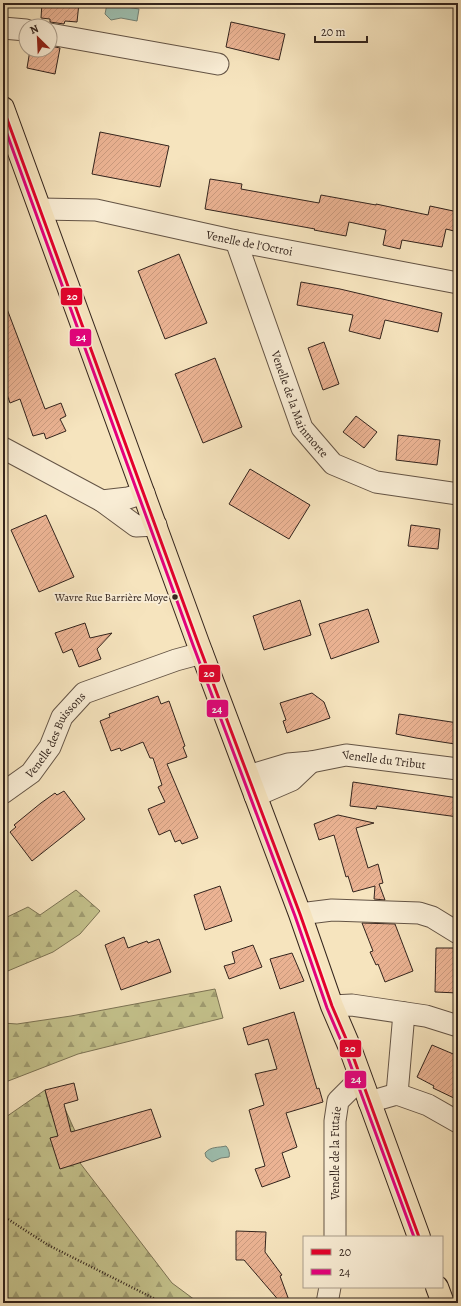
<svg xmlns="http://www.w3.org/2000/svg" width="461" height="1306" font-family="Alegreya,serif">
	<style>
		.forest { fill: url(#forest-firs); stroke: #7c7354 }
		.water { fill: #9dbfb0; stroke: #738175 }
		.building { fill: url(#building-hatch); stroke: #33241d }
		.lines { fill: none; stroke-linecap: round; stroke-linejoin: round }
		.minor-casing { stroke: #645445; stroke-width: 23 }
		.major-casing { stroke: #33241d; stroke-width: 24 }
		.path { stroke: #33241d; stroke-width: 2.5; stroke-dasharray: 1 2; stroke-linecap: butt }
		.minor { stroke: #f9edd5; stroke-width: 21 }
		.major { stroke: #f6e4be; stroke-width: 22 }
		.bus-1-casing { stroke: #f9edd5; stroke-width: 6 }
		.bus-2-casing { stroke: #f9edd5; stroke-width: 6 }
		.bus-1 { stroke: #e4002b; stroke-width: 3 }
		.bus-2 { stroke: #e5007d; stroke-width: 3 }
		.bus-dot { fill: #33241d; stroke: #f9edd5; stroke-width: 1.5 }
		.labels { text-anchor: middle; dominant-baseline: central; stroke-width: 4; stroke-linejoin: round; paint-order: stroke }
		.bus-label { font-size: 11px; fill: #33241d; stroke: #f9edd5; text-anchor: end }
		.street-label { font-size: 12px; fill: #33241d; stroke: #f9edd5 }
		.line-badge { stroke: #f9edd5; stroke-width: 1.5 }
		.badge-label { font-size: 11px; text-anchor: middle; font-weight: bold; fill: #fff }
	</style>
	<defs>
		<pattern id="forest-firs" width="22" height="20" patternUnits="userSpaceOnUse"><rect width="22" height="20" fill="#c4c28c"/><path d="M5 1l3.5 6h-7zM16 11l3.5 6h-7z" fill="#a09d72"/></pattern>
		<pattern id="building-hatch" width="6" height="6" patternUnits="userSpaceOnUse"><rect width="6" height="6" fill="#ebb393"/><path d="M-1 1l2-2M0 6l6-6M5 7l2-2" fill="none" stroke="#ca9a7e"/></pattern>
	</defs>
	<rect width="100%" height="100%" fill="#f6e4be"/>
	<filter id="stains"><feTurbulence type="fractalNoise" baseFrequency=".005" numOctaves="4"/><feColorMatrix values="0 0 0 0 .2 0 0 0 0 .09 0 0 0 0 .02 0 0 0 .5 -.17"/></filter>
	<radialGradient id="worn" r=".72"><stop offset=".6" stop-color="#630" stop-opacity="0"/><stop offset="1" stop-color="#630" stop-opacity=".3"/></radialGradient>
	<path class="forest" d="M76,890l24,21 -20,23 -27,18 -50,21v-54l25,-12 12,8z
		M215,989l8,29 -145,36 -75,29v-60l14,1 54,-8z
		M45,1090l6,23 14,-4 10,22 5,32 92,120 27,20h-196v-184z"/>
	<path class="water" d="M107,4l32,5 -2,12 -16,-3 -10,2 -6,-6z
		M226,1146c3,3 4,8 3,11l-8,1 -9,4 -6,-5 -1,-4c6,-7 13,-5 21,-7z"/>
	<path class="building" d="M42,3h37l-2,19 -12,-1 -1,3 -14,-2v-3l-9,-1z
		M231,22l54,12 -6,26 -53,-13z
		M50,46l10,2 -5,26 -28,-6 3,-18h20z
		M100,132l69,14 -9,41 -68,-13z
		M210,179l32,5 -1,5 78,14 2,-8 55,10v-1l52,11 2,-9 28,6v20l-12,-3 -4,18 -40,-7 -2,9 -17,-4 3,-15 -37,-8 -3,14 -32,-6 1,-1 -110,-20z
		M179,254l28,69 -42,16 -27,-68z
		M301,282l39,7 102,24 -4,19 -53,-12 -5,19 -31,-8 4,-16 -56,-10z
		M3,301h1l41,108 16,-6 5,13 -6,3 6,12 -20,8 -2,-6 -11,3 -13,-37 -10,4 -7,-20z
		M324,342l15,42 -16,6 -15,-42z
		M215,358l27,69 -39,16 -28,-69z
		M356,416l21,16 -13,16 -21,-16z
		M398,435l42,5 -3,25 -41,-5z
		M250,469l60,36 -21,34 -60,-35z
		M46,515l28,62 -35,15 -28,-62z
		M411,525l29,4 -2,20 -30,-3z
		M300,600l11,35 -47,15 -11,-34z
		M368,609l11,33 -48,17 -12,-35z
		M85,623l5,15 22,-5 -15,16 4,10 -22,8 -7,-18 -9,4 -8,-20z
		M312,693l12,9 6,16 -43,15 -4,-12 3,-1 -6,-17z
		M158,696l3,8 8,-3 16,45 -2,1 4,10 -20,7 31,74 -16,6 -2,-4 -5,2 -5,-12 -11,5 -11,-26 17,-7 -7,-15 4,-2 -9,-27h-3l-7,-16 -22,9 -1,-3 -9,3 -11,-30 10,-4 -1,-3z
		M399,714l59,9 -3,21 -39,-6 -20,-4z
		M353,782l105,16v19l-81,-11 -1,3 -26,-3z
		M64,791l21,28 -53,42 -22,-29 6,-5 -2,-2 27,-22 14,-10 2,2z
		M338,815l36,8 -18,5 12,40 10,-4 5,19 -4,1 6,16 -11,-1 1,-13 -22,6 -5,-16 -2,1 -12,-42 -15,5 -5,-16z
		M220,886l12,35 -27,9 -11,-35z
		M362,923l33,1 18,47 -28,11 -7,-18 -2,1 -6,-13 3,-1z
		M124,937l4,11 19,-7 1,2 11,-4 12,33 -50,18 -16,-45z
		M253,945l9,22 -33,12 -5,-13 11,-3 -3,-11z
		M436,948h22v45l-23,-1z
		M292,953l12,28 -24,8 -10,-30z
		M294,1012l23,77 2,-1 4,14 -37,11 11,34 -15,6 8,24 -28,10 -7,-18 10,-3 -16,-56 15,-5 -9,-31 22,-5 -9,-30 -20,6 -5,-17z
		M432,1045l26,11v44l-25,-12 1,-2 -17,-9z
		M74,1083l4,17 -14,4 7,28 80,-23 10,28 -101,32 -10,-31 8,-2 -13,-46z
		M236,1231l30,1 -1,20 17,23 -2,1 10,27h-9l-37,-43h-8z"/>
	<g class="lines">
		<defs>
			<g id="minor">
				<path d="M3,28l23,2"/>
				<path d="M50,34l168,30"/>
				<path id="s1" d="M40,209l56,1 140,31 222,42"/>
				<path id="s2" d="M236,241l66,187 31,36 43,18 82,12"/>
				<path d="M3,448l99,53 34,25 20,-1"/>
				<path d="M102,501l26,-3 16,-5"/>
				<path id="s3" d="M248,776l40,-12 23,-2 35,-7 112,14"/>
				<path id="s4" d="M3,793l28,-20 19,-26 12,-30 22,-24 92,-33 26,-7"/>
				<path d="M255,796l37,-16 19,-18"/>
				<path d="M300,914l32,-4 87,3 13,4 26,16"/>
				<path d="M332,1006l20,-1 74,11 32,10"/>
				<path d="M397,1094l7,-81"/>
				<path d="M369,1102l28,-8 31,11 30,17"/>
				<path id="s5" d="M335,1237v-116l3,-20 23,-23"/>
				<path d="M327,1303l3,-16"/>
			</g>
			<path id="major" d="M3,108l195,535 102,271 32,92 18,42 69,189
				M437,1287l6,16"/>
		</defs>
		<use href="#minor" class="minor-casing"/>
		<use href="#major" class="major-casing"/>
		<path class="path" d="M3,1216l45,29 115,58"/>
		<use href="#minor" class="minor"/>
		<use href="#major" class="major"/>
		<defs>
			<path id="bus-1" d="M3,108l195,535 102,271 32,92 18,42 69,189"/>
			<path id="bus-2" d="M3,123l190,522 102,271 32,92 18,42 69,187"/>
		</defs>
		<use href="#bus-1" class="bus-1-casing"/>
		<use href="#bus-2" class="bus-2-casing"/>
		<use href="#bus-1" class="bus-1"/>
		<use href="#bus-2" class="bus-2"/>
	</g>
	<circle class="bus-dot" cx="175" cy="597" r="3.5"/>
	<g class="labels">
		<g class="bus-label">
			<text x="168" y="597">Wavre Rue Barrière Moye</text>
		</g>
		<g class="street-label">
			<text stroke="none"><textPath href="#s1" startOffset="213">Venelle de l'Octroi</textPath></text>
			<text stroke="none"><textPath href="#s2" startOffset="176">Venelle de la Mainmorte</textPath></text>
			<text stroke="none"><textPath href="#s4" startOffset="80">Venelle des Buissons</textPath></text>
			<text stroke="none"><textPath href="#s3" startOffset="139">Venelle du Tribut</textPath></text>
			<text stroke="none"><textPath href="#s5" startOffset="84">Venelle de la Futaie</textPath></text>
		</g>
	</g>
	<g class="line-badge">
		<rect x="60" y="287" width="23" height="19" rx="4" fill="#e4002b"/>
		<rect x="69" y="328" width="23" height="19" rx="4" fill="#e5007d"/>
		<rect x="198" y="664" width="23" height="19" rx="4" fill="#e4002b"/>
		<rect x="206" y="699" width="23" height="19" rx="4" fill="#e5007d"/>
		<rect x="339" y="1039" width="23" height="19" rx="4" fill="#e4002b"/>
		<rect x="344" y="1070" width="23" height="19" rx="4" fill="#e5007d"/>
	</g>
	<g class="badge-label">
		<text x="72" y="300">20</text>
		<text x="81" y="341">24</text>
		<text x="209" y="677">20</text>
		<text x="217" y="713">24</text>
		<text x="350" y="1052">20</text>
		<text x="356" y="1083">24</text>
	</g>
	<rect width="461" height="1306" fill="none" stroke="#f6e4be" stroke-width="16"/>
	<rect x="4" y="4" width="453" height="1298" fill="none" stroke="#33241d" stroke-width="2"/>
	<rect x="8" y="8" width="445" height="1290" fill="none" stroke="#33241d"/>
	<rect x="303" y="1236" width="140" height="52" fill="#f9edd5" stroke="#aa9d8b"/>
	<rect x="311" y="1249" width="20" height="6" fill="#e4002b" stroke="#aa9d8b"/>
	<text x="339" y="1256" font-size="12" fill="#33241d">20</text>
	<rect x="311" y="1269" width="20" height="6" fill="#e5007d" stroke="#aa9d8b"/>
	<text x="339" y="1276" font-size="12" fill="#33241d">24</text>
	<g transform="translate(38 38) rotate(336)"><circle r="19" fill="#f9edd5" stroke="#aa9d8b"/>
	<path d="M0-3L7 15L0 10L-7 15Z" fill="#8f2418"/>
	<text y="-6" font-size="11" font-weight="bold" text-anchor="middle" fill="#33241d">N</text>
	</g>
	<path d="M315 36v6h52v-6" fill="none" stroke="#33241d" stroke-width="2"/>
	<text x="321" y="36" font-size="12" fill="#33241d" stroke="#f9edd5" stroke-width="3" paint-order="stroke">20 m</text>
	<rect width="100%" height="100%" filter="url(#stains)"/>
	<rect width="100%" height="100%" fill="url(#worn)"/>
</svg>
